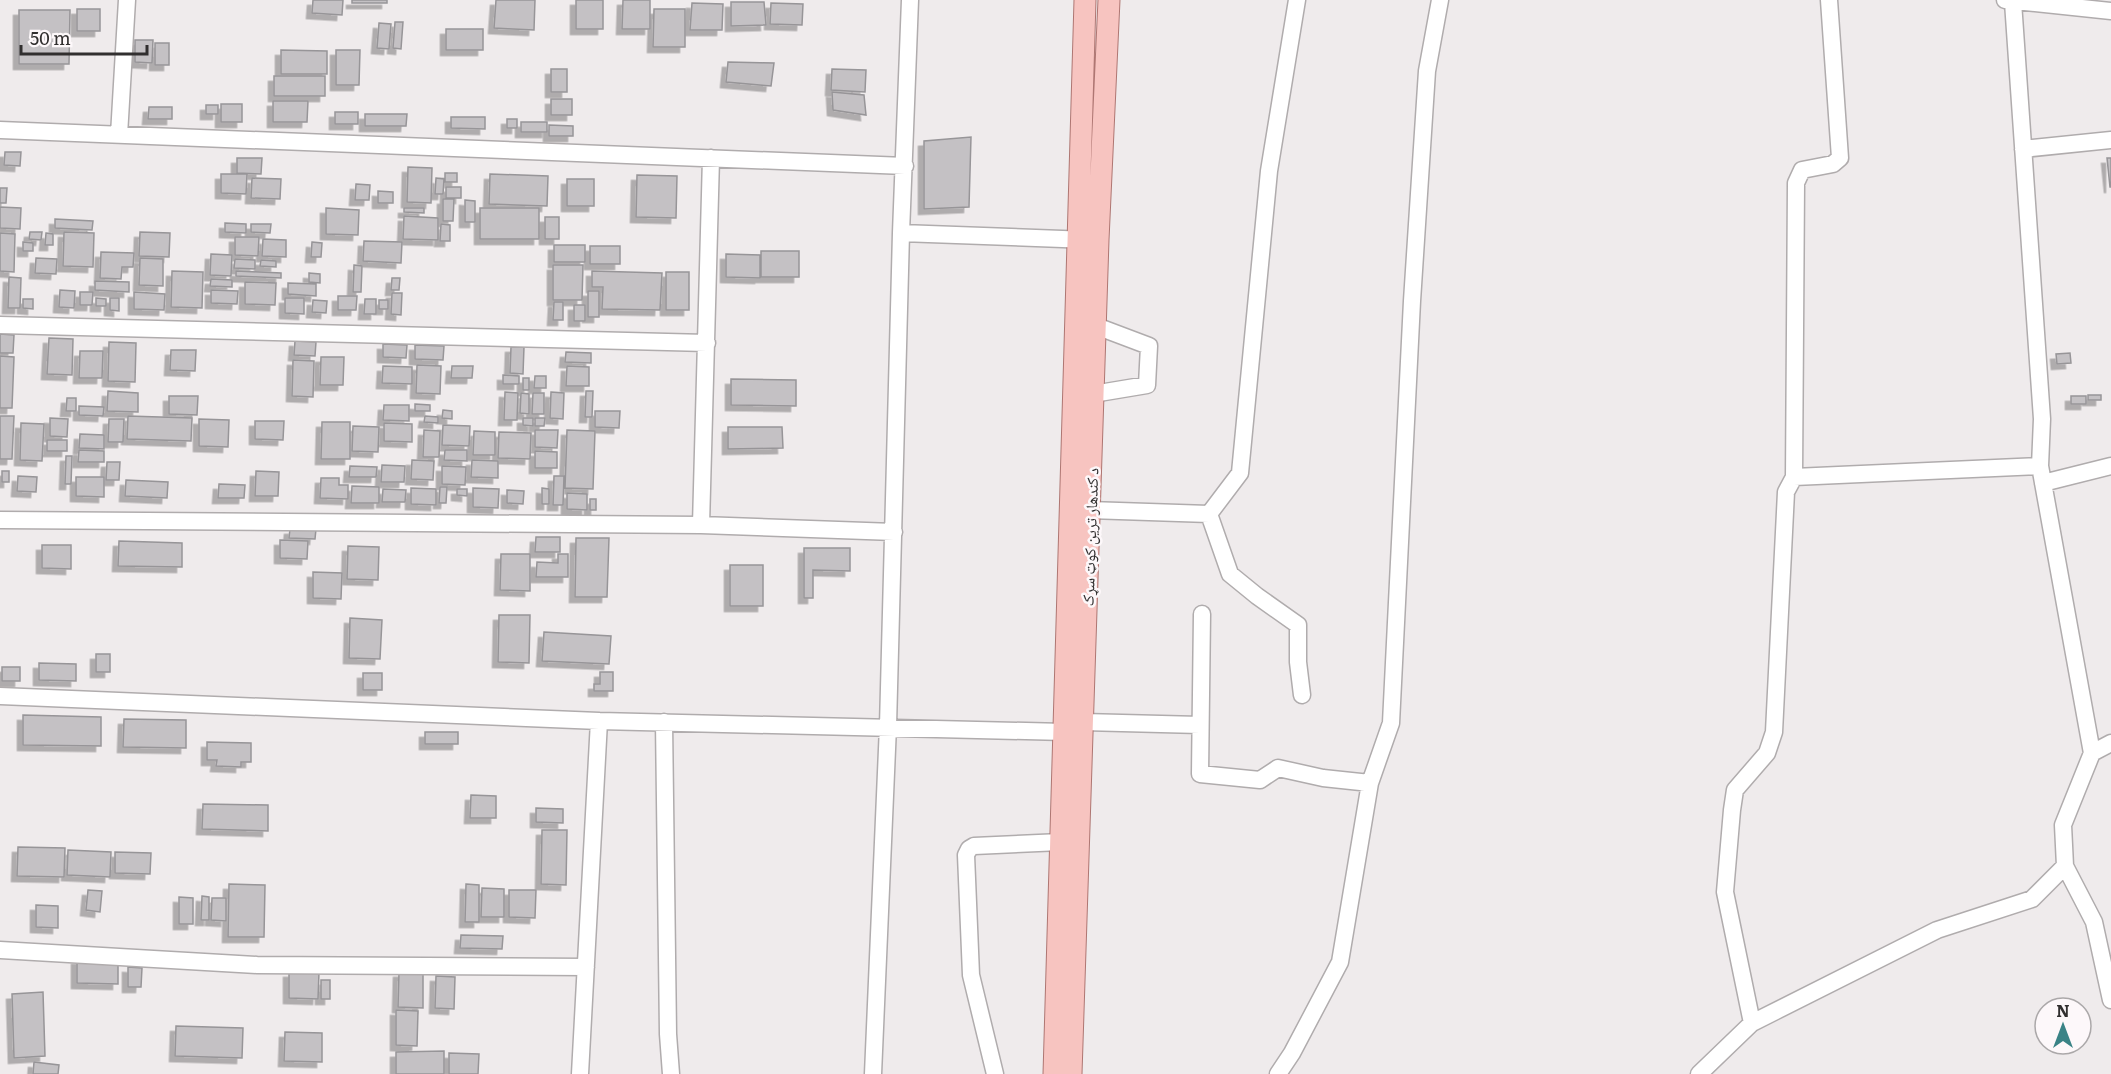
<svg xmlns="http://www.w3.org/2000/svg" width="2111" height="1074" font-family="Literata,'Noto Naskh Arabic',serif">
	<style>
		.building { fill: #c4c1c4; stroke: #979598; stroke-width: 1.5; filter: url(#shadow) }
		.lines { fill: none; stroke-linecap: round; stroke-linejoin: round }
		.minor-casing { stroke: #b0acad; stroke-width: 19 }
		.major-casing { stroke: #ae7672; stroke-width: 23 }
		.minor { stroke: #fff; stroke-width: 16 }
		.major { stroke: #f7c4c0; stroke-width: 21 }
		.labels { text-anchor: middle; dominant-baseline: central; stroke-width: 5; stroke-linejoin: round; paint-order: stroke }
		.street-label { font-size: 16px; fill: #312f2f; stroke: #fdf8fa }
	</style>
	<defs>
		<filter id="shadow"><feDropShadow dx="-5.5" dy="5.5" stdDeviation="0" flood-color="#0004"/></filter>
	</defs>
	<rect width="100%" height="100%" fill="#efebec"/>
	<path class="building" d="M313,0h30l-1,15 -30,-2z
		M352,0h35v3h-35z
		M496,0h39l-1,30 -40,-2z
		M576,0h27v29h-27z
		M623,0h27v29h-28z
		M731,2h33l2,23 -35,1z
		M692,3l31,1 -1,26h-32z
		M771,3l32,1 -1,21 -32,-1z
		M77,9h23v22h-23z
		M654,9h31v38h-32z
		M19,10h51l-1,54h-50z
		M395,22h8l-2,27 -8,-1z
		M379,23l12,1 -2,25 -12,-1z
		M446,29h37v21h-37z
		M135,40h18l-1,23 -17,-1z
		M155,43h14v22h-14z
		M281,50l46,1v23h-46z
		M336,50h24l-1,35h-23z
		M728,62l46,1 -3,23 -45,-4z
		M551,69h16v23h-16z
		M832,69l34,1 -1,22 -34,-2z
		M274,76h51v20h-51z
		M832,92l32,3 2,20 -33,-5z
		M551,99h21v16h-21z
		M273,101h35l-1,21h-34z
		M221,104h21v18h-21z
		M206,105h12v9h-12z
		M149,107h23v12h-24z
		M335,112h23v12h-23z
		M365,114h42l-1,12h-41z
		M451,117h34v12l-34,-1z
		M507,119h10v9h-10z
		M521,122h26v10h-26z
		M549,125l24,1v10h-24z
		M971,137l-2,70 -45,2v-68z
		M5,152h16l-1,14 -16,-1z
		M237,158h25l-1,16 -24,-1z
		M2107,158h4v29h-1z
		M408,167l24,1 -1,35 -24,-1z
		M445,173h12v9h-12z
		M221,174h26l-1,20 -25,-1z
		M490,174l58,2 -1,30 -58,-2z
		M637,175l40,1 -1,42 -40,-1z
		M252,178l29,1 -1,20 -29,-1z
		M436,178l8,1 -1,15h-8z
		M567,179h27v27h-27z
		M356,184l14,1 -1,15h-14z
		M446,187h15v11h-15z
		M0,188h7l-1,15h-6z
		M378,191l15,1v11h-15z
		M443,199h11l-1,22h-10z
		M465,200l10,1v21h-10z
		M0,207l21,1 -1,21 -20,-1z
		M326,208l33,2 -1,25 -32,-1z
		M404,208h20v5l-20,-1z
		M480,208h59v31h-59z
		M404,216l34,2v22l-35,-1z
		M545,217h14v22h-14z
		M55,219l38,2 -1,9 -37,-2z
		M225,223l21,1v9l-21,-1z
		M251,224h20l-1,9 -19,-1z
		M441,224l9,1v16h-10z
		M30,232h12l-1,8 -12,-1z
		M64,232l30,1 -1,34 -30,-1z
		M140,232l30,1 -1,24 -30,-1z
		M0,233l15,1 -1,38 -14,-1z
		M46,233l7,1v11h-8z
		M235,237h24l-1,19 -23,-1z
		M263,239l23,1v17l-24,-1z
		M364,241l38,1 -1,21 -38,-2z
		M23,242l10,1v8h-10z
		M312,242l10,1 -1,14h-10z
		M554,245h31v17h-31z
		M590,246h30v18h-30z
		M761,251h38v26h-38z
		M101,252l33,1 -1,14h-11l-1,12 -21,-1z
		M211,254l21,1 -1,21 -21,-1z
		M726,254l34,1v23l-34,-1z
		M36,258l21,1 -1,15 -21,-1z
		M140,258l23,1v27l-24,-1z
		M235,259l20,1v9l-21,-1z
		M261,260l15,1v6l-16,-1z
		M354,265l8,1 -1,26h-8z
		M553,265h30l-1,35h-29z
		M172,271l31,1 -1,36 -31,-1z
		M236,271l45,2v5l-45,-2z
		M592,271l70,2 -2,37 -58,-1 1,-22h-11z
		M666,272h23v38h-23z
		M309,273l11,1v9l-11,-1z
		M9,277l12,1 -1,30h-12z
		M392,278h8l-1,12h-8z
		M211,279l21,1v7l-22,-1z
		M95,281l34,1v10l-34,-2z
		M245,282l31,1 -1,22 -30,-1z
		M288,283l28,1v12l-28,-2z
		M60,290l15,1 -1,17 -15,-1z
		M211,290l27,1 -1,13 -26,-1z
		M588,291h11v26h-11z
		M80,292h13l-1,13h-12z
		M134,292l31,2 -1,16 -30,-1z
		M392,293h10l-1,22 -10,-1z
		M338,296h19l-1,14h-18z
		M96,298l10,1v7h-10z
		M110,298h9v13l-9,-1z
		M285,298h19v16l-19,-1z
		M23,299h10v10l-10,-1z
		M365,299h11v15h-12z
		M313,300l14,1 -1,12 -14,-1z
		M379,300h9v9h-9z
		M554,302h9v18h-10z
		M574,305h11v16h-11z
		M0,334l14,1 -1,18h-13z
		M49,338l24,1 -1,36 -25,-1z
		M295,341l21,1 -1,14 -21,-1z
		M109,342l27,1 -1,39 -27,-1z
		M383,344l24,1 -1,13 -23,-1z
		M415,345l29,1 -1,14 -28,-1z
		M511,347h13l-1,27 -13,-1z
		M171,350h25l-1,21 -25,-1z
		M80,351h23l-1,27h-23z
		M566,352l25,1v10l-26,-1z
		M2070,353l1,10 -14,1 -1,-10z
		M0,356l14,1 -2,51h-12z
		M321,357h23l-1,28h-23z
		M293,360l21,1 -1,36 -21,-1z
		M417,365l24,1 -1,28 -24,-1z
		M383,366l29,1v17l-30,-1z
		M452,366h21l-1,12h-21z
		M567,366l22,1v19h-23z
		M503,375l16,1v8h-16z
		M535,376h11v12h-12z
		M523,378h6v12h-6z
		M731,379l65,1v26l-65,-1z
		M108,391l30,2v19l-31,-1z
		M586,391h7l-1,26h-7z
		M505,392l13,1 -1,27h-13z
		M551,392l13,1 -1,26 -13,-1z
		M521,393l8,1v20l-9,-1z
		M533,393h11v21h-12z
		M2088,395h13v5h-13z
		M169,396h29l-1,19 -28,-1z
		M2071,396h15v8h-15z
		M67,398h9v13h-10z
		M415,404l15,1v6h-15z
		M384,405h25v16l-26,-1z
		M79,406l25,1 -1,9 -24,-1z
		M443,410l9,1v8l-10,-1z
		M595,411h25l-1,17 -24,-1z
		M0,416h14l-2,43h-12z
		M128,416l64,2 -1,23 -64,-2z
		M425,416l13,1v6l-14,-1z
		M50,418l18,1 -1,18 -17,-1z
		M523,418h10v8l-10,-1z
		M535,418h10l-1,8h-9z
		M109,419h15l-1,23h-15z
		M199,419l30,1 -1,27 -29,-1z
		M255,421h29l-1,19 -28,-1z
		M322,422h28v37h-29z
		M21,423l23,1 -2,37 -22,-1z
		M384,423l28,1v18l-28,-1z
		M443,425l27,1 -1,20 -27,-1z
		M353,426l26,1 -1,25 -26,-1z
		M728,427h54l1,21 -55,1z
		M424,430l16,1 -1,26h-16z
		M535,430h23l-1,18 -22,-1z
		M567,430l28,1 -2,58 -28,-1z
		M474,431l21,1v23h-22z
		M499,432l32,1 -1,26 -32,-1z
		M80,434l24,1v14l-25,-1z
		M47,440h20v11h-20z
		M79,450l25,1v11h-26z
		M445,450h22v11l-23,-1z
		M535,451l22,1v16h-22z
		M66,456h6l-1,28h-6z
		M412,460l22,1 -1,19 -22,-1z
		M472,460l26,1v17l-27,-1z
		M107,462h13l-1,18h-13z
		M382,465l23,1 -1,16h-23z
		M350,466l27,1 -1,10h-27z
		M442,466l24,1 -1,18 -23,-1z
		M2,471h7v11h-7z
		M256,471l23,1 -1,24h-23z
		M18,476l19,1 -1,15 -19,-1z
		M554,476h10l-1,29h-10z
		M76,477h28v20l-28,-1z
		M321,478h18v7h9v14l-28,-1z
		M126,480l42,2 -1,16 -42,-2z
		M219,484l26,1 -1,13h-26z
		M352,486l27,1v16h-28z
		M440,487h7l-1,16h-7z
		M411,488l25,1v16l-25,-1z
		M473,488l26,1 -1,19 -25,-1z
		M542,488l7,1v15h-7z
		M383,489l23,1 -1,12h-23z
		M457,489h10v7l-10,-1z
		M507,490l17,1 -1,13 -16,-1z
		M567,493l20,1v16l-20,-1z
		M590,499h6v11h-6z
		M290,529h26l-1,10 -26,-1z
		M536,537h24v15h-25z
		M576,538h33l-2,59h-32z
		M280,540l28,1 -1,18 -27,-1z
		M119,541l63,2v24l-64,-1z
		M42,545h29v24l-29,-1z
		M348,546l31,1 -1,33 -31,-1z
		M804,548h46v23l-37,-1v28h-9z
		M501,554h29v37l-30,-1z
		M558,554h10v23h-32l1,-15 21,1z
		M730,565h33v41h-33z
		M313,572l29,1 -1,26 -28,-1z
		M499,615h31l-1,48 -31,-1z
		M350,618l32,2 -2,39 -31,-1z
		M544,632l67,4 -2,28 -67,-3z
		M96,654h14v18h-14z
		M39,663l37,1v17l-37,-1z
		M2,667h18v14h-18z
		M600,672h13v19h-19v-7h6z
		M363,673h19v17h-19z
		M23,715l78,2v29l-78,-1z
		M124,719l62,1v28l-63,-1z
		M425,732h33v12h-33z
		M207,742l44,1v19h-10v5l-25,-1 1,-6h-10z
		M471,795l25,1v22h-26z
		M203,804l65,1v26l-66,-2z
		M536,808l27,1v14l-27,-1z
		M542,830h25l-1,55 -25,-1z
		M18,847l47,1 -1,29 -47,-1z
		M68,850l43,2 -1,25 -43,-2z
		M115,852l36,1 -1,21 -35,-1z
		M229,884l36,1 -1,52h-36z
		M466,884l13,1v37h-14z
		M482,888l22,1v28h-23z
		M88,890l14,1 -2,21 -14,-2z
		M509,890h27l-1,28 -26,-1z
		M202,896l7,1v23h-8z
		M179,897l14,1v26h-14z
		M212,898h14v23l-15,-1z
		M36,905l22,1v22l-22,-1z
		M461,935l42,1 -1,13 -42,-1z
		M77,959l41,1v24l-41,-1z
		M128,967l14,1 -1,19h-13z
		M289,972h30l-1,27 -29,-1z
		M399,972h24v36l-25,-1z
		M436,976l19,1 -1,32 -19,-1z
		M321,980h9v19h-9z
		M43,992l2,64 -31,2 -2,-64z
		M396,1010l22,1 -1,35 -21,-1z
		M176,1026l67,2 -1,30 -67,-2z
		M285,1032l37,1v29l-38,-1z
		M444,1051v23h-48v-22z
		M449,1053l30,1 -1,20h-29z
		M34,1062l25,3 -1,9h-25z"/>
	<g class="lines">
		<defs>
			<path id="minor" d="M2005,0l106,11
				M2013,2l29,417 -2,47 52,287 -29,72 2,41 29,56 17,78
				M0,130l905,36
				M119,135l8,-135
				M2023,149l88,-9
				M901,233l188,7
				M0,325l707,18
				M1093,394l54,-9 2,-39 -53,-20
				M1794,477l246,-11
				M2043,483l68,-17
				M1089,510l120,4 31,-41 29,-302 28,-171
				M1209,514l21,60 27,22 41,29v37l4,33
				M0,520l701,5 193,7
				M701,525l10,-367
				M1202,614l-2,160 60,6 18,-12 45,10 47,5
				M0,696l599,25 466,11
				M664,722l4,312 3,40
				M1083,722l117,3
				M2092,753l19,-10
				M0,950l257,15 329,2
				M1752,1023l-27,-131 7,-82 3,-20 32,-37 7,-21 12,-240 8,-15 2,-294 6,-13 31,-6 7,-6 -11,-158
				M580,1074l19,-353
				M873,1074l15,-348 13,-493 9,-233
				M995,1074l-24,-99 -5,-120 3,-6 5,-3 87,-4
				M1278,1074l14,-21 48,-91 30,-179 21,-60 21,-422 15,-230 13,-71
				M1699,1074l53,-51 185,-93 95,-31 33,-33"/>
			<path id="major" d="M1054,1074l31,-1074
				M1071,1074l27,-834 11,-240"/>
		</defs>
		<use href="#minor" class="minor-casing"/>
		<use href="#major" class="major-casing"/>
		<use href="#minor" class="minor"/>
		<use href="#major" class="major"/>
	</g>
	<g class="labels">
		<g class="street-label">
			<text transform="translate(1089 537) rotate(-88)">د کندهار ترين کوټ سړک</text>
		</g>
	</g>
	<g transform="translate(2063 1026)"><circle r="28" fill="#fdf8fa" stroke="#aba8a9" stroke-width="1.5"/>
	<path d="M0-4.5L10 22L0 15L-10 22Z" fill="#3a8386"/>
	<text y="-9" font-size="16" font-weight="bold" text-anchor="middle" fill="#312f2f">N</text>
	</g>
	<path d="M21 45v9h126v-9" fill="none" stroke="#312f2f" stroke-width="3"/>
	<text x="30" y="45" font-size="18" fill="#312f2f" stroke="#fdf8fa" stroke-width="4.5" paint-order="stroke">50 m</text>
</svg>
